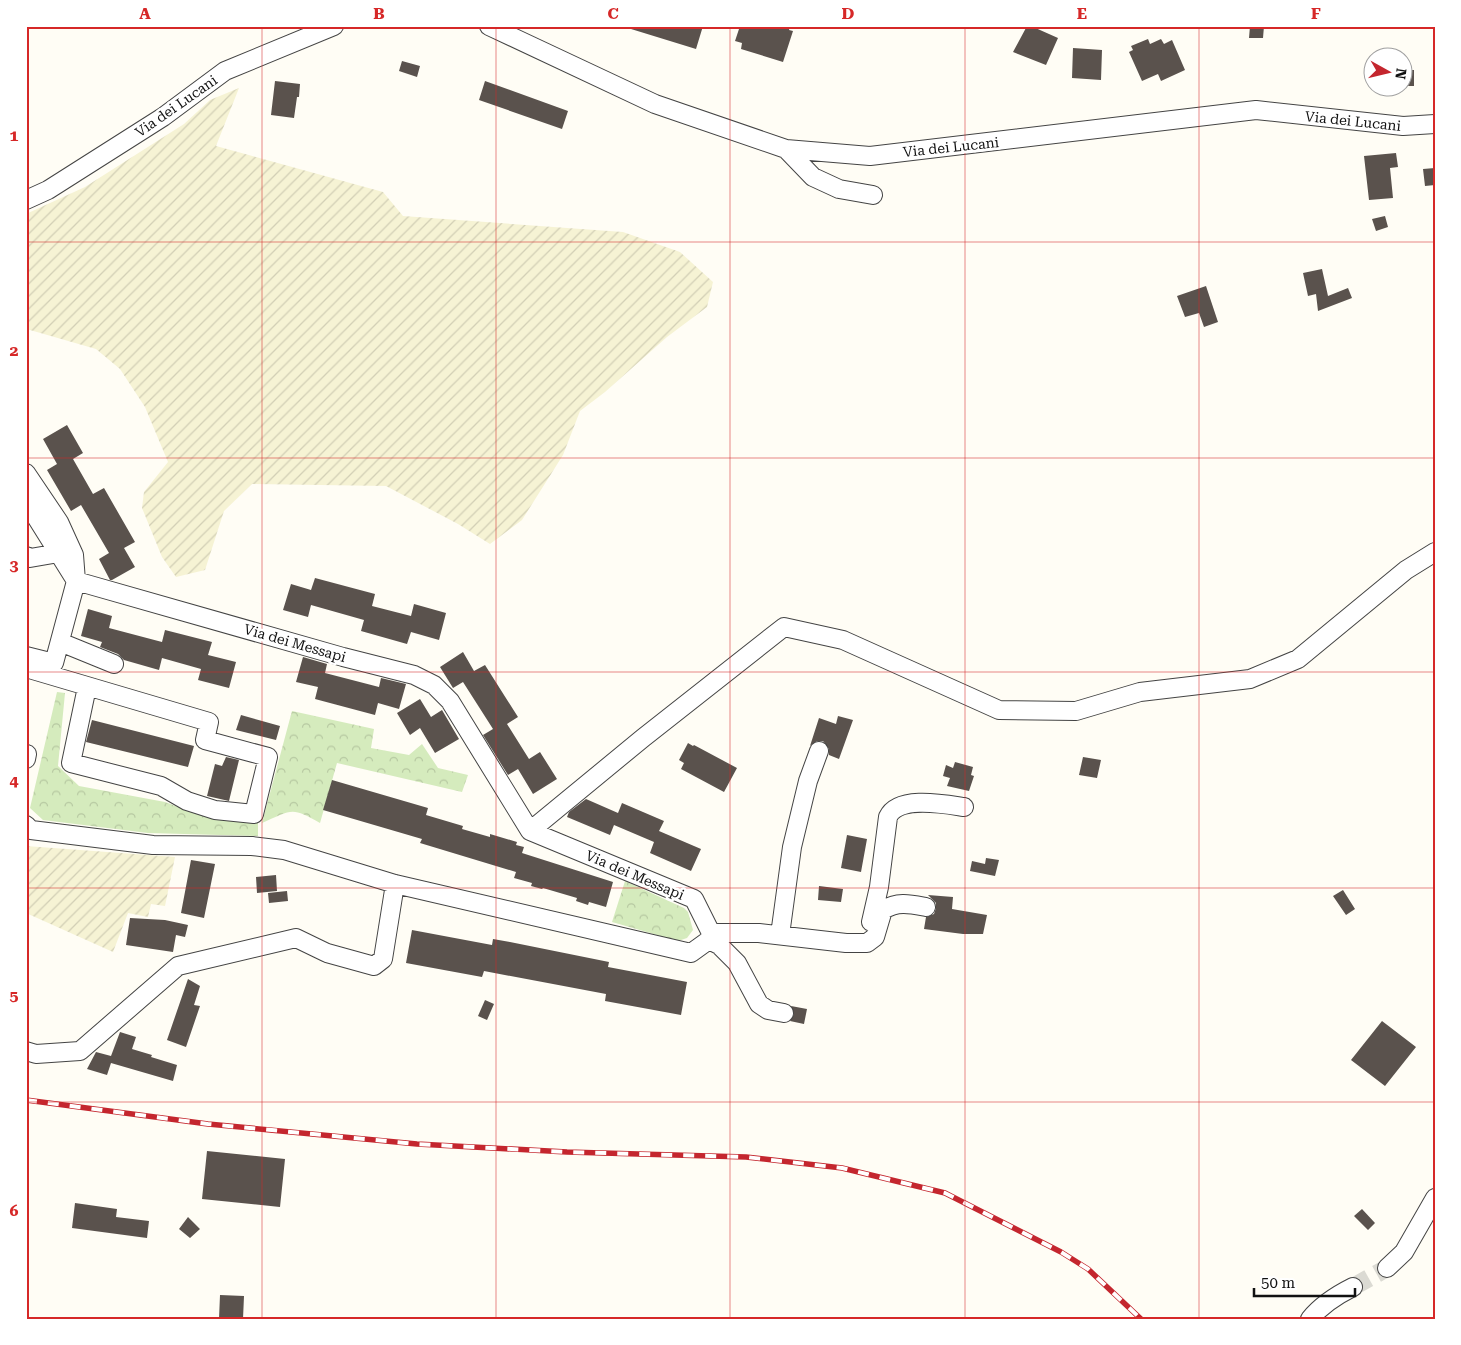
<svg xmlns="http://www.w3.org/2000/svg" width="1461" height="1345" font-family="'Roboto Serif',serif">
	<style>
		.farmland { fill: url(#farmland-furrows) }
		.park { fill: url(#park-crowns) }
		.building { fill: #5a524d }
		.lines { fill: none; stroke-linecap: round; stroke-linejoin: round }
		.minor-tunnel { stroke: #dbdad3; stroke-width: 18; stroke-dasharray: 18 9; stroke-linecap: butt }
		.minor-casing { stroke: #444; stroke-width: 20 }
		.minor { stroke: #fff; stroke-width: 18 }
		.rail-casing { stroke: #c4262e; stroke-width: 5.5 }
		.rail { stroke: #fff; stroke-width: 4; stroke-dasharray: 11; stroke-linecap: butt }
		.grid { fill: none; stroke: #d62828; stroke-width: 1; stroke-opacity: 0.55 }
		.labels { text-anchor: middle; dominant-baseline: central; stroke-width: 5; stroke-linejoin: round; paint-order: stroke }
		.street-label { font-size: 14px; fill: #111; stroke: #fff }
		.neatline { fill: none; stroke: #d62828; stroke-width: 2 }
		.grid-label { font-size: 16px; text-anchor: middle; font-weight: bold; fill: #d62828 }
	</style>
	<defs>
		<pattern id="farmland-furrows" width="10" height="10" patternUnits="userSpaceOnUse" patternTransform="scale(1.25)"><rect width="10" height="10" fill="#f6f3d4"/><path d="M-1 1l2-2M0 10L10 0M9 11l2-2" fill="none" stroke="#d2cfb5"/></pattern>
		<pattern id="park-crowns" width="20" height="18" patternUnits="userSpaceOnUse" patternTransform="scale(1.25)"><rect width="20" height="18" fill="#d5ebbd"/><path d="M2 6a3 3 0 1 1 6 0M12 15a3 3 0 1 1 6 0" fill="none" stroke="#b6c8a1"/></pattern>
	</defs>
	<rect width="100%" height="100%" fill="#fffdf5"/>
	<path class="farmland" d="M239,88l-23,58 167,46 20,24 220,16 57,20 33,30 -6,25 -40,30 -62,55 -25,19 -17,44 -41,65 -32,24 -32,-20 -72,-38 -134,-2 -28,27 -19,59 -29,7 -14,-20 -20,-49 2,-16 24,-30 -23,-55 -25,-38 -24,-20 -66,-19h-4v-116l59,-27 99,-63 26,-24z
		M26,846l149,11 -10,49 -14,-2 -3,13 -20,-4 -15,39 -87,-39z"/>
	<path class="park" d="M57,692l8,1 -7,73 21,20 86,16 32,12 61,8v14l-110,-3 -105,-13 -13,-12z
		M292,711l82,18 -3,19 38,7 13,-11 16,24 30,7 -6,17 -125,-29 -17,60c-29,-17 -28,-13 -58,0z
		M625,881l59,27 4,4 5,18 -6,8 -9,3 -66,-19z"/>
	<path class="building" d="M632,26h71l-7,23 -65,-20z
		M740,26h50l-1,4 4,1 -10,31 -42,-13 1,-6 -7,-2z
		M1027,26h4l27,12 -12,27 -33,-13z
		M1250,26h14l-1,12h-14z
		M1148,39l2,5 11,-5 3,5 8,-4 13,30 -24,11 -3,-7 -16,7 -13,-29 4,-2 -2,-4z
		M1073,48l29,2 -1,30 -29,-2z
		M402,61l18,5 -3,11 -18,-6z
		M1404,70h10v16h-10z
		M275,81l25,3 -1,13h-2l-3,21 -23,-3z
		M485,81l83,30 -6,18 -83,-29z
		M1396,153l2,14 -8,1 3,30 -24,2 -5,-44z
		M1435,168v17l-10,1 -2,-17z
		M1385,216l3,11 -12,4 -4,-12z
		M1322,269l6,27 20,-8 4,10 -34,13 -2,-17 -8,2 -5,-23z
		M1206,286l12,36 -14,5 -5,-14 -14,4 -8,-21z
		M67,425l16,28 -10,6 20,35 11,-6 31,54 -11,6 11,19 -23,13h-2l-11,-21 10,-6 -28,-48 -10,6 -24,-41 10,-6 -14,-25z
		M315,578l60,16 -3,12 39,10 3,-12 32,9 -7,27 -28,-8 -4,12 -46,-13 3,-11 -53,-15 -3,12 -25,-7 8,-26 20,6z
		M88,609l24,7 -3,12 53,14 3,-12 47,12 -4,13 28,7 -7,26 -31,-8 3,-11 -39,-11 -3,12 -35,-10 -6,-6 -18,-7 2,-5 -21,-6z
		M463,652l11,19 11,-6 33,52 -11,7 22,35 11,-7 17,27 -24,15 -15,-25 -10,6 -25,-40 10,-6 -30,-47 -10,6 -13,-21z
		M303,657l24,7 -2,9 54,14 2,-9 25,6 -7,25 -21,-6 -3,12 -60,-16 3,-12 -22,-5z
		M420,699l11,18 11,-7 17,29 -24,14 -15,-25 -10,7 -13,-22z
		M241,715l39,11 -4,14 -40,-10z
		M838,716l15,4 -14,39 -10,-4v-6l-6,-8h-6l-7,5 9,-28 17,6z
		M92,720l102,26 -6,21 -102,-25z
		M688,743l5,3 1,-1 43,23 -13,24 -43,-23 3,-6 -5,-3z
		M226,757l13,3 -10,41 -22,-5 8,-32 7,2z
		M1083,757l18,3 -4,18 -18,-3z
		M955,762l18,5 -2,8 3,1 -5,15 -22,-5 3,-8 -7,-2 3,-11 7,3z
		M332,780l96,28 -2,7 37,11 -1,3 28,8v-3l27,8 -1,3 8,2 -2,6 91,29 -7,25 -17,-5 -1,3 -12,-4 1,-3 -34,-10 -1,1 -11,-3 1,-3 -18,-5 2,-6 -96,-29 2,-4 -99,-29z
		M586,799l32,14 4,-10 42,18 -5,10 42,18 -10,22 -41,-18 4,-11 -40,-17 -4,10 -43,-18 2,-5z
		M847,835l20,4 -6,33 -20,-4z
		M986,858l13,2 -4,16 -25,-5 2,-10 13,3z
		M191,860l24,4 -11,54 -23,-5z
		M276,875l1,16 -20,2 -1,-16z
		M819,886l24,3 -2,13 -23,-2z
		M1343,890l12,19 -9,6 -13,-19z
		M287,891l1,10 -19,2 -1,-10z
		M928,895l25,2 -1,12 35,6 -4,19h-20l-39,-5 2,-12 8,-3 2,-6v-5z
		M130,918l35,2 23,5 -3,12 -9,-2 -3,17 -47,-7z
		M412,930l80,15 1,-6 17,3 99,20 -1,5 79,15 -6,33 -76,-14 1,-7 -122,-23 -2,6 -76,-14z
		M188,979l12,7 -6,19 6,1 -14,41 -19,-7z
		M485,1000l9,4 -7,16 -9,-4z
		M791,1006l16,3 -3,15 -14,-3 4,-7z
		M1382,1021l34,26 -31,39 -34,-26z
		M120,1032l16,5 -4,12 20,6 -1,2 26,8 -4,16 -62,-18 -4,12 -20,-6 9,-17 15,4z
		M207,1151l78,8 -5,48 -78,-8z
		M75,1203l42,6 -1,8 33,4 -2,17 -75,-10z
		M1362,1209l13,14 -7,7 -14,-14z
		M188,1217l12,12 -10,9 -11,-9z
		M220,1295l24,1 -1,23h-24z"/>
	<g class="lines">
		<path class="minor-tunnel" d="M1353,1287l34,-19"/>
		<defs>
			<path id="minor" d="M489,26l166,78 131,45 84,7 386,-46 147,16 32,-2
				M786,149l27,28 26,12 34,6
				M26,200l22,-10 115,-73 62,-46 109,-45
				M26,473l33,49 15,33 2,26 -22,82 -28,-7
				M26,501l50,80 267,76 71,18 20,10 16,16 80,130 164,68 17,34 -2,7 -18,13 -296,-69 -111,-34 -32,-4 -99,-1 -122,-15 -5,-5
				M26,556l4,2 29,-5
				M60,642l54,22
				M26,668l183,54 -4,18 63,17 -14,57 -39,-4 -28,-9 -26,-15 -90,-23 16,-76
				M26,759l1,-5
				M530,831l113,-93 141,-111 59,13 156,70 77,1 64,-19 110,-13 48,-20 108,-89 29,-18
				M871,922l8,-35 9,-70c10,-22 56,-13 76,-10
				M711,933h48l87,10h21l8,-6 8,-27c15,-9 27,-6 43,-3
				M780,935l12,-88 16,-66 11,-30
				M709,940l10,5 18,18 22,41 9,6 16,3
				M26,1051l10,3 44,-3 98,-85 118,-28 31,15 47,13 9,-7 12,-75
				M1387,1268l17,-16 31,-54
				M1310,1319c12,-15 27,-24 43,-32"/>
		</defs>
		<use href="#minor" class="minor-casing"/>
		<use href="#minor" class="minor"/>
		<defs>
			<path id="rail" d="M26,1100l182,24 209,20 150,8 179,5 96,11 103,25 116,59 27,17 53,50"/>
		</defs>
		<use href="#rail" class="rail-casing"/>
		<use href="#rail" class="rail"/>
	</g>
	<path class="grid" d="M262,26v1293M496,26v1293M730,26v1293M965,26v1293M1199,26v1293M26,242h1409M26,458h1409M26,672h1409M26,888h1409M26,1102h1409"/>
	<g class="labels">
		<g class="street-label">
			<text transform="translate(176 106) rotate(-35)">Via dei Lucani</text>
			<text transform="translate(1353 121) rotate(6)">Via dei Lucani</text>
			<text transform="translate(951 147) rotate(-6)">Via dei Lucani</text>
			<text transform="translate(295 643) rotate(16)">Via dei Messapi</text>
			<text transform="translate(635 875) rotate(23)">Via dei Messapi</text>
		</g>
	</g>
	<rect width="1461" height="1345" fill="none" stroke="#ffffff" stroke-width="55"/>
	<g transform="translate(1388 72) rotate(98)"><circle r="24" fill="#ffffff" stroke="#a0a0a0"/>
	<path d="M0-4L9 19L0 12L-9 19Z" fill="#c4262e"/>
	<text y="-8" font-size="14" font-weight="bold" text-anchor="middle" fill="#111111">N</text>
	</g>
	<path d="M1254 1288v8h101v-8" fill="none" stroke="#111111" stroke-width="2.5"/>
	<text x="1261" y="1288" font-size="15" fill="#111111" stroke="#ffffff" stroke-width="4" paint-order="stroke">50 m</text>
	<rect x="28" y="28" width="1406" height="1290" class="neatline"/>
	<g class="grid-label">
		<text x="145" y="19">A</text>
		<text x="379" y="19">B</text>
		<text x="613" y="19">C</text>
		<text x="848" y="19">D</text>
		<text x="1082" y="19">E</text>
		<text x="1316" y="19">F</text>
		<text x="14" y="141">1</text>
		<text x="14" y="356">2</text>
		<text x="14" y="571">3</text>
		<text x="14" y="786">4</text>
		<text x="14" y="1001">5</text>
		<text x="14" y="1216">6</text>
	</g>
</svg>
